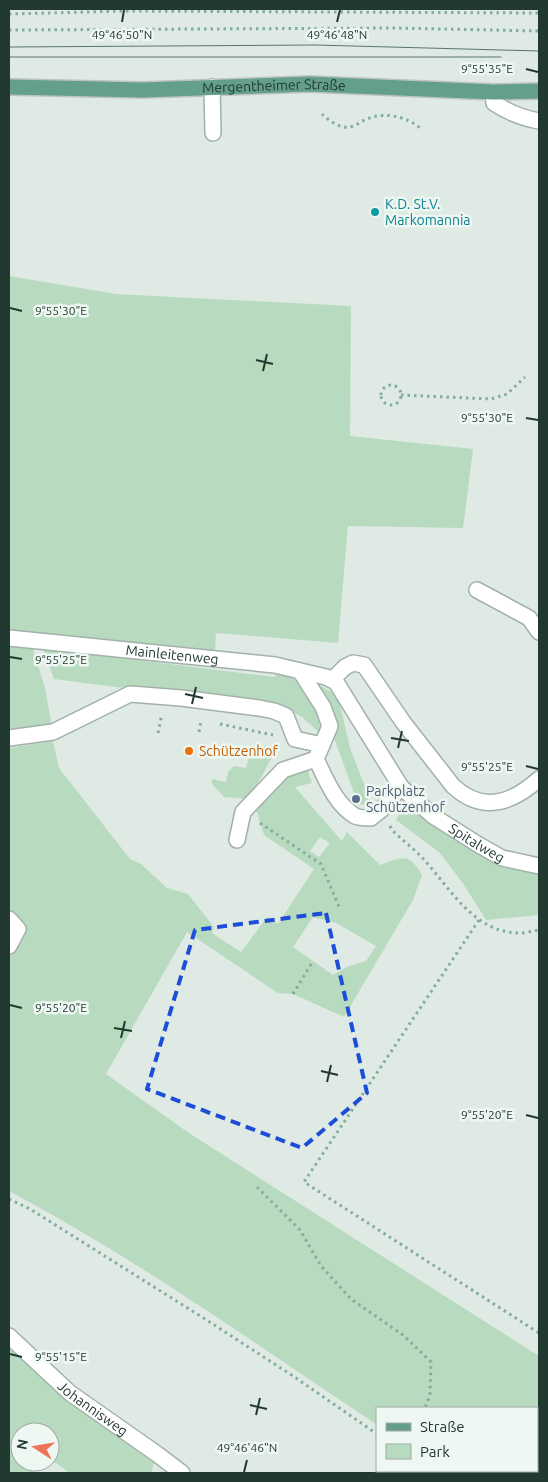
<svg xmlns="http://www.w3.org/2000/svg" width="548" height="1482" font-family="Ubuntu,sans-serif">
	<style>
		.green { fill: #b8dbbf; fill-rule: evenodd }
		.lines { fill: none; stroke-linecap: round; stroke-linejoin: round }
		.minor-casing { stroke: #a2b1ab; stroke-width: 18 }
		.major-casing { stroke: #bcc4c1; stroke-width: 18 }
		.path { stroke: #80ad9c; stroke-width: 3; stroke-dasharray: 2.5 4; stroke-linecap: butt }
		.minor { stroke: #fff; stroke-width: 15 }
		.major { stroke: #649e8c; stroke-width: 15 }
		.tram { stroke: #5b756c; stroke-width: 1 }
		.marked { fill: none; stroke: #1d4ed8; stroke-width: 4; stroke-dasharray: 10 6; stroke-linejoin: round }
		.ticks { fill: none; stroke: #213931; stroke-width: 2 }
		.culture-dot { fill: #0f9aa8; stroke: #eff7f2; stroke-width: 2 }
		.food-dot { fill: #e8710a; stroke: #eff7f2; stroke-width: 2 }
		.service-dot { fill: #5c6f8a; stroke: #eff7f2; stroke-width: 2 }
		.labels { text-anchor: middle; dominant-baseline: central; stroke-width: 5; stroke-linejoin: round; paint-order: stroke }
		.street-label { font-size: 14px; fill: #213931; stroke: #eff7f2 }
		.culture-label { font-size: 14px; fill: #0d838f; stroke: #eff7f2; text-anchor: start }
		.food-label { font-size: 14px; fill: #c56008; stroke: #eff7f2; text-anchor: start }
		.service-label { font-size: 14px; fill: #4e5e75; stroke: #eff7f2; text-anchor: start }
		.ticks-label { font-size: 12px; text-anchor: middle; fill: #213931; stroke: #eff7f2; stroke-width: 5; stroke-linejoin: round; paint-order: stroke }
	</style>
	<rect width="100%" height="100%" fill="#dfeae4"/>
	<path class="green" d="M9,276l107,18 235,12 -1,130 123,13 -10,79 -115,-2 -10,117 -122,-10 -1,19 -206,-22z
		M9,646l24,3 12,39 8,44 -44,6z
		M42,646l87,13 146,18 1,-4 16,3 23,32 8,28 -21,-19 -14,-8 -107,-18 -58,-3 -69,-9z
		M316,683l22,13 12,52 19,49 -3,9 -6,-2 -3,-3 -23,-63v-17z
		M53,741l6,27 71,91 11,5 26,24 21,6 26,33 -2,6 29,19 26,-35 11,7 36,-55 -50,-34 -7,-23h-14l40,-42 23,-5 6,18 -17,4 47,54 5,-9 33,33c22,-7 28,-14 42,10l-9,25 -69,117 -51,-23 -15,-1 -91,-61 -81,142 83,59 350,223v117h-95l-3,-2h96v-63h-160v17c-121,-81 -240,-166 -368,-234v-443zM320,837l10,6 -11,14 -9,-6zM313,917l23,6 40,23 -10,15 -17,5 -16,9 -40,-28z
		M265,746l12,1 -16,31 -14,21 -23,-2 -12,-13v-5l14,3 2,-10 6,-6 12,2 5,-17z
		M406,801l73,44 60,21v49l-53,5 -22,-35 -24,-32 -44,-33z
		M9,1336l148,118 -6,19h-81l-20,-14v-27h-30v30h21l-10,11h-22z"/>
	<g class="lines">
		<defs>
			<g id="minor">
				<path d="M212,87l1,46"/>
				<path d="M493,92l1,11c15,10 28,15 45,18"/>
				<path d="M477,590l52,28 10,14"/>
				<path id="s1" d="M9,638l266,27 51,12 10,5 65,105 32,29 46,29 23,13 37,8"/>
				<path d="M300,671l23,36 7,19 -8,19"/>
				<path d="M332,680l13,-13 8,-4 11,2 39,57 50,64c30,28 59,17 86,-7"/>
				<path d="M9,738l44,-6 77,-38 51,4 78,10 15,3 12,5 9,23 27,6 -6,14c10,20 19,45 39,57 4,2 11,2 16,2l10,-8 20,-23"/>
				<path d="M237,840l6,-28 40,-42 33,-11"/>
				<path d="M9,919l9,10 -9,17"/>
				<path id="s2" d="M9,1336l61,57 87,61 25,19"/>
			</g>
			<g id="major">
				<path id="s3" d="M9,87l134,3 167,-6 183,8 46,-1"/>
			</g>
		</defs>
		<use href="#minor" class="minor-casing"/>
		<use href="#major" class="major-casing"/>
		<path class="path" d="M9,14l115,-3 415,2
			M9,30l385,-2 145,3
			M322,114c6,6 18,15 28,13 6,-1 11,-6 17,-8 18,-8 42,-2 55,11
			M381 395a10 10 0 1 1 20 0a10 10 0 1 1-20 0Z
			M401,395l90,4 16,-5 18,-17
			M220,724l53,11
			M199,732l2,-11
			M158,733l4,-19
			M260,823l61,41 19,45
			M390,826l2,4c11,11 24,20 34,32 26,29 49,71 94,71 6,0 13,-2 19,-3
			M479,920l-175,262 235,151
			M293,994l20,-33
			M257,1187l43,43 21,36 30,33 52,36 28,27 -1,33 -5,13
			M9,1199l21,10 175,110 88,57 84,58"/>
		<use href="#minor" class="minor"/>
		<use href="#major" class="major"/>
		<path class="tram" d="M9,47l306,-2 224,6
			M9,57h492"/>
	</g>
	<path class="marked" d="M326,913l41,180 -65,55 -155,-59 48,-159z"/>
	<path class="ticks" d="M122,22l2,-12M337,22l3,-12M526,69l12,3M10,308l12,3M256,360l17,4M263,371l4,-17M526,418l12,2M10,657l12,2M185,694l18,4M192,704l4,-17M391,738l18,3M398,748l4,-17M526,766l12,3M10,1005l12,3M114,1028l18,3M121,1038l4,-17M321,1071l17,4M327,1082l4,-17M526,1115l12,3M10,1354l12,3M250,1405l17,4M256,1415l4,-17M244,1472l3,-12"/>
	<circle class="culture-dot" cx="375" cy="212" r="5"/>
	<circle class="food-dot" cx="189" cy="751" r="5"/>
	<circle class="service-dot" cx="356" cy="799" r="5"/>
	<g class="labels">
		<g class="street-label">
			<text stroke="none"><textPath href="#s3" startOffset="265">Mergentheimer Straße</textPath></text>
			<text stroke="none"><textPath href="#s1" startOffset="164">Mainleitenweg</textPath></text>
			<text stroke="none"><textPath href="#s1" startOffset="549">Spitalweg</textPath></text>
			<text stroke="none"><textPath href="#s2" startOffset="111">Johannisweg</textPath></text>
		</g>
		<g class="culture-label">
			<text x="385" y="204">K.D. St.V.<tspan x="385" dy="16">Markomannia</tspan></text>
		</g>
		<g class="food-label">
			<text x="199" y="751">Schützenhof</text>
		</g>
		<g class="service-label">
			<text x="366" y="791">Parkplatz<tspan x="366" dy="16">Schützenhof</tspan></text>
		</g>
	</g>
	<g class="ticks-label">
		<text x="122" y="39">49°46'50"N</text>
		<text x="337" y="39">49°46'48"N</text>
		<text x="487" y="73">9°55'35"E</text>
		<text x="61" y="315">9°55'30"E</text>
		<text x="487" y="422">9°55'30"E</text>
		<text x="61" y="664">9°55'25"E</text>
		<text x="487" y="771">9°55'25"E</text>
		<text x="61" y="1012">9°55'20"E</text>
		<text x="487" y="1119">9°55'20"E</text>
		<text x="61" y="1361">9°55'15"E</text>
		<text x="247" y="1452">49°46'46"N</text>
	</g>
	<rect width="548" height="1482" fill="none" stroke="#213931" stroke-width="20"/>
	<rect x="376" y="1407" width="162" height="65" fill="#eff7f2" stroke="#9daba5"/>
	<rect x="386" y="1423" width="25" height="8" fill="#649e8c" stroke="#9daba5"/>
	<text x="420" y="1432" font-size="15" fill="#213931">Straße</text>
	<rect x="386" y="1444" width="25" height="15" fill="#b8dbbf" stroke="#9daba5"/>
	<text x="420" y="1457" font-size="15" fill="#213931">Park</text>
	<g transform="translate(35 1447) rotate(282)"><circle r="24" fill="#eff7f2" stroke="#9daba5"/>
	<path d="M0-4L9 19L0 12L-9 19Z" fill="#ee7459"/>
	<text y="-8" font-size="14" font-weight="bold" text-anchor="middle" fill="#213931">N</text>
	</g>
</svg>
